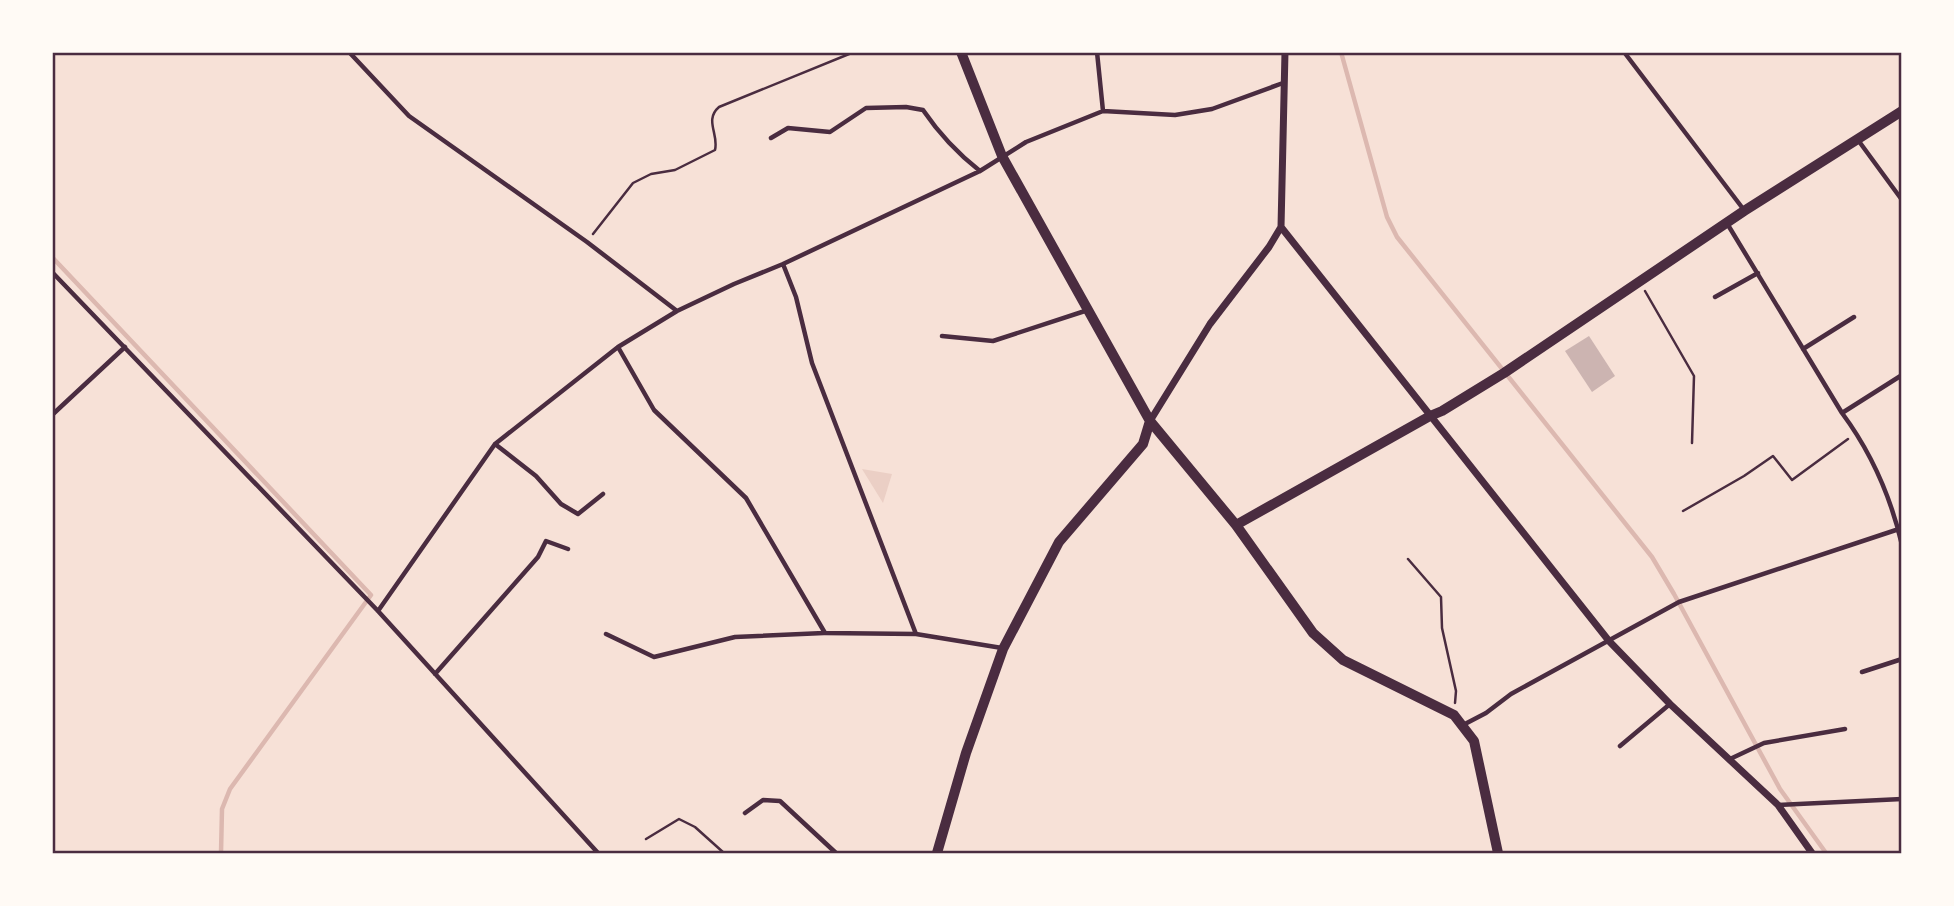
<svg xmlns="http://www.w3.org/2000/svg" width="1954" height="906" font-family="Barlow,sans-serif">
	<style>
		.green { fill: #ebcfc5 }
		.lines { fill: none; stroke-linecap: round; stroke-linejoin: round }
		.stream { stroke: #dcb8b0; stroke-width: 4.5 }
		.building { fill: #ccb4b1 }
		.path { stroke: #4a2c40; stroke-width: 2.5 }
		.service { stroke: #4a2c40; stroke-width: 4.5 }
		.minor { stroke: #4a2c40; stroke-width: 7 }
		.tertiary { stroke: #4a2c40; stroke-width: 10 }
		.neatline { fill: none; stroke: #4a2c40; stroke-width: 2.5 }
	</style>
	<rect width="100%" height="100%" fill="#f7e1d7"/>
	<path class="green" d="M862,469l30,5 -9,29z"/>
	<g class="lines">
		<path class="stream" d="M1341,52l46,165 10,20 255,320 22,37 106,195 46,64
			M52,257l319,338 -141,194 -8,20 -1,44"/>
	</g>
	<path class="building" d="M1589,336l26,40 -23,16 -27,-41z"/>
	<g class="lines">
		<path class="path" d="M593,234l40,-51 18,-9 24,-4 40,-20c4,-16 -11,-30 4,-43l135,-55
			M1645,291l49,85 -2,67
			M1683,511l61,-35 29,-20 19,24 56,-41
			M1408,559l33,38 1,31 14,63 -1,12
			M646,839l33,-20 16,8 29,26"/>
		<path class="service" d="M349,52l60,64 178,126 90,69
			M1097,52l6,59
			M1624,52l120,158
			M771,138l17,-10 42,4 36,-24 40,-1 17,3c17,25 34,43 57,61
			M1858,140l44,60
			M1728,225l114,188c29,39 49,85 60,132
			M783,264l13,33 16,66 104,271
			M52,272l326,339 220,242
			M1715,297l43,-24
			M942,336l51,5 95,-31
			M618,347l36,63 92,88 79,135 91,1 86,14
			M1803,349l51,-32
			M1842,413l60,-38
			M52,415l73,-68
			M495,444l41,32 25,28 17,10 25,-20
			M378,611l117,-167 123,-97 59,-36 57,-27 49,-20 197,-93 46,-29 77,-31 72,4 37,-6 71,-26
			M606,634l48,23 81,-20 89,-4
			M1862,672l40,-13
			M435,674l103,-117 8,-16 22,8
			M1463,725l23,-12 25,-19 168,-92 223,-74
			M1620,746l50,-42
			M1730,759l34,-16 81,-14
			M1778,805l124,-6
			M745,813l18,-13 17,1 56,52"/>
		<path class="minor" d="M1281,227l328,414 61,63 108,101 34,48
			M1150,421l60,-97 59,-77 12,-20 4,-175"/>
		<path class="tertiary" d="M961,52l41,104 148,265 86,104 77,108 30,27 111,55 20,26 24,112
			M1236,525l194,-109 12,-5 62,-38 240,-162 158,-100
			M937,853l29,-100 37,-104 56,-107 84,-98 7,-23"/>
	</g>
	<rect width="1954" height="906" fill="none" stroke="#fffaf5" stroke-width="108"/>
	<rect x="54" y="54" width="1846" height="798" class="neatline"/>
</svg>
